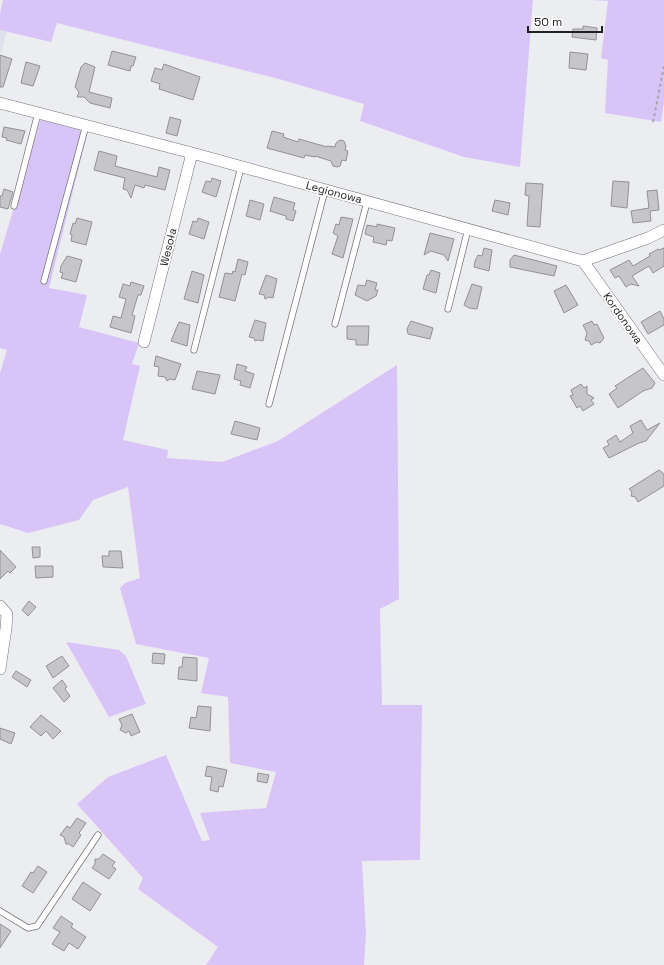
<svg xmlns="http://www.w3.org/2000/svg" width="664" height="965" font-family="'Space Grotesk',sans-serif">
	<style>
		.built { fill: #dce1eb }
		.green { fill: #d9c4f8 }
		.building { fill: #c6c6ca; stroke: #929295 }
		.lines { fill: none; stroke-linecap: round; stroke-linejoin: round }
		.lane-casing { stroke: #757679; stroke-width: 7 }
		.street-casing { stroke: #757679; stroke-width: 12 }
		.path { stroke: #a6a7aa; stroke-width: 2; stroke-dasharray: 3 3; stroke-linecap: butt }
		.lane { stroke: #fff; stroke-width: 5.5 }
		.street { stroke: #fff; stroke-width: 11 }
		.labels { text-anchor: middle; dominant-baseline: central; stroke-width: 3.5; stroke-linejoin: round; paint-order: stroke }
		.street-label { font-size: 11px; fill: #202021; stroke: #fff }
	</style>
	<rect width="100%" height="100%" fill="#ecedf1"/>
	<path class="built" d="M0,30l7,1 -6,21h-1z"/>
	<path class="green" d="M3,0h530l-13,167 -56,-10 -104,-36 4,-17 -85,-25 -222,-56 -6,19 -51,-12v-17z
		M591,0h73v102l-3,20 -56,-9 3,-53 -7,-2 7,-57z
		M41,118l47,12 -39,158 38,7 -8,32 60,16 -7,21 8,2 -17,74 45,10 -1,8 55,4 56,-21 119,-76 2,234 -19,10 2,96h40l-2,155 -58,1 4,73 -2,31h-158l12,-18 -80,-58 5,-11 -66,-74 31,-27 58,-22 36,86 8,-1 -10,-27 66,-5 10,-36 -46,-9 -2,-66 -27,-4 8,-35 -73,-14 -16,-56 5,-5 15,-5 -12,-91 -35,13 -14,20 -51,13 -28,-9v-151l7,-23 -7,-2v-94z
		M66,642l53,8 7,6 20,48 -37,13z"/>
	<path class="building" d="M583,26l14,2 -1,12 -24,-3 1,-8h10z
		M112,51l24,6 -3,9h-2l-1,5 -22,-6z
		M570,52l18,2 -2,16 -17,-2z
		M0,55l12,4 -9,28h-3z
		M26,62l14,4 -7,20 -12,-3z
		M85,63l10,4 -6,25 23,6 -2,10 -20,-5 -6,-6h-7l2,-5 -4,-5 6,-20z
		M164,64l36,13 -7,23 -34,-11 1,-5 -9,-3 4,-13 7,2z
		M170,117l11,3 -4,16 -11,-3z
		M4,127l21,4 -4,13 -15,-4 1,-2 -5,-1z
		M272,131l12,3 -1,3 15,5 1,-3 28,8v-1l8,1 1,-4 4,-3 4,1 2,5 -1,4 3,1 -2,10 -4,-1 -2,6 -3,1 -4,-1 -2,-5 -16,-5v1l-10,-2 -1,3 -37,-10z
		M99,151l18,5 -2,10 42,11 2,-10 11,3 -5,20 -20,-5 -1,3 -9,-3 -4,13 -4,-8 -4,-1 2,-11 -31,-8z
		M212,178l9,3 -5,16 -14,-5 4,-11 5,1z
		M613,181l16,1 -2,26 -16,-2z
		M526,183l17,1 -3,43 -13,-1 2,-30 -4,-1z
		M4,189l9,3 -5,17 -8,-2v-11h2z
		M657,190l2,20 -9,1 1,10 -18,2 -2,-12 18,-3 -2,-17z
		M274,197l21,6 -2,7 3,1 -3,10 -7,-2v-3l-16,-5z
		M250,200l14,4 -4,16 -14,-4z
		M495,200l15,3 -2,12 -16,-4z
		M341,217l12,2 -10,39 -11,-4 6,-18 -5,-3 3,-9 3,1z
		M77,218l15,4 -6,23 -15,-4 1,-6 -2,-1 3,-11 2,1z
		M198,218l11,4 -5,17 -15,-5 4,-13 4,1z
		M377,224l18,4 -3,13 -5,-1 -1,5 -13,-3 1,-5 -9,-3 2,-9 10,2z
		M430,233l24,6 -6,22 -4,-6 -13,-4 -7,4z
		M484,248l8,2 -3,21 -15,-4 1,-6 3,-6 4,1z
		M664,248v18l-11,7 -4,-7 -17,10 7,10 -8,-2 -5,3 -7,-11 -4,2 -5,-8 19,-10 4,6 17,-10 -1,-2 9,-5 1,1z
		M514,255l43,11 -3,10 -44,-9v-7z
		M67,256l15,4 -6,22 -15,-4 2,-5 -3,-1 1,-6z
		M238,259l10,3 -3,13 -3,-1 -7,27 -16,-4 6,-24 7,1 1,-3 2,1z
		M431,270l9,3 -4,20 -13,-4 4,-14h2z
		M192,271l12,4 -6,28 -14,-4z
		M266,275l11,4 -4,19 -4,-1 -4,2 -1,-4 -5,-1z
		M367,280l10,3 -2,7h3l-2,6 -9,5 -12,-6 3,-10 7,1z
		M131,282l13,4 -3,9h-3l-6,20 3,1 -4,17 -21,-6 3,-11 8,2 5,-19 -7,-2 4,-13 7,2z
		M472,284l10,3 -5,22 -8,-1 -5,-3z
		M566,285l12,20 -14,8 -10,-22z
		M660,311l4,8v6l-16,9 -7,-12z
		M255,320l11,3 -3,18 -5,-1 -3,1 -1,-3 -5,-1z
		M411,321l22,7 -3,11 -22,-5 -1,-5z
		M592,321l2,4 3,-1 7,14 -4,5 -3,-1 -6,3 -2,-4 -4,-1 2,-7 -4,-8z
		M179,322l11,3 -3,21 -16,-5z
		M347,326h22l-1,19h-12v-5l-9,-1z
		M156,356l25,8 -6,16 -5,-1 -3,2 -2,-4 -7,-1 1,-9 -5,-1z
		M237,364l10,3 -2,4 9,3 -4,14 -10,-3 1,-4 -7,-2z
		M643,368l12,15 -3,5 -9,3 -25,17 -9,-14 8,-6 -2,-2z
		M197,371l23,4 -5,19 -23,-5z
		M581,384l3,4 3,-2v8l7,4 -3,2 3,4 -11,7 -3,-5 -3,2 -7,-12 3,-1 -2,-5z
		M641,420l6,10 13,-7 -14,18 -7,2 -30,15 -6,-10 6,-3 -2,-4 9,-6 4,7 13,-9 -3,-7z
		M235,421l25,7 -3,12 -26,-6z
		M659,470l5,4v12l-26,16 -3,-5 -4,-1 1,-4 -3,-3z
		M32,547h8v10l-7,1z
		M0,550l16,17 -6,6 -2,-2 -8,8z
		M109,551h12l2,17 -20,-1 -1,-11h7z
		M35,566h18v11l-17,1z
		M29,601l7,6 -8,9 -6,-6z
		M153,653l12,1 -1,10 -12,-1z
		M62,656l7,10 -16,12 -7,-12z
		M183,657l14,1v23l-19,-2 1,-12h3z
		M16,671l15,9 -4,7 -15,-10z
		M62,680l5,7 -2,2 5,7 -6,6 -11,-14z
		M198,706l13,1 -1,24 -21,-3 2,-11 5,1z
		M132,714l8,18 -9,4 -2,-5 -3,2 -6,-3 2,-5 -3,-6z
		M41,715l20,16 -8,8 -7,-8 -5,5 -11,-9z
		M0,728l15,5 -4,11 -11,-5z
		M207,766l20,4 -4,17 -4,-1 -1,6 -8,-2 2,-13 -7,-1z
		M258,773l11,2 -2,8 -10,-2z
		M77,818l9,5 -7,10 2,2 -8,12 -4,-3h-3l-2,-7 -4,-2 7,-9 3,2z
		M103,854l12,8 -3,4 4,3 -7,10 -17,-11 3,-4v-5h4z
		M38,866l9,6 -14,21 -11,-7 9,-14 2,1z
		M83,882l18,12 -11,17 -18,-12z
		M61,916l12,8 -2,3 15,10 -8,12 -9,-6 -5,8 -12,-7 8,-12 -7,-4z
		M0,924l11,7 -11,17z"/>
	<g class="lines">
		<defs>
			<path id="lane" d="M14,206l24,-93
				M44,281l42,-156
				M448,309l20,-80
				M335,324l32,-122
				M194,350l47,-183
				M269,404l56,-214
				M0,911l28,17 9,-2 61,-91"/>
			<path id="street" d="M0,103l192,50 391,108 65,-23 16,-8
				M583,261l81,114
				M144,342l48,-189
				M0,606l7,8 -1,14 -6,41"/>
		</defs>
		<use href="#lane" class="lane-casing"/>
		<use href="#street" class="street-casing"/>
		<path class="path" d="M653,122l11,-56"/>
		<use href="#lane" class="lane"/>
		<use href="#street" class="street"/>
	</g>
	<g class="labels">
		<g class="street-label">
			<text transform="translate(334 192) rotate(15)">Legionowa</text>
			<text transform="translate(168 247) rotate(-76)">Wesoła</text>
			<text transform="translate(623 318) rotate(55)">Kordonowa</text>
		</g>
	</g>
	<path d="M528 26v6h74v-6" fill="none" stroke="#202021" stroke-width="2"/>
	<text x="534" y="26" font-size="12" fill="#202021" stroke="#ffffff" stroke-width="3" paint-order="stroke">50 m</text>
</svg>
